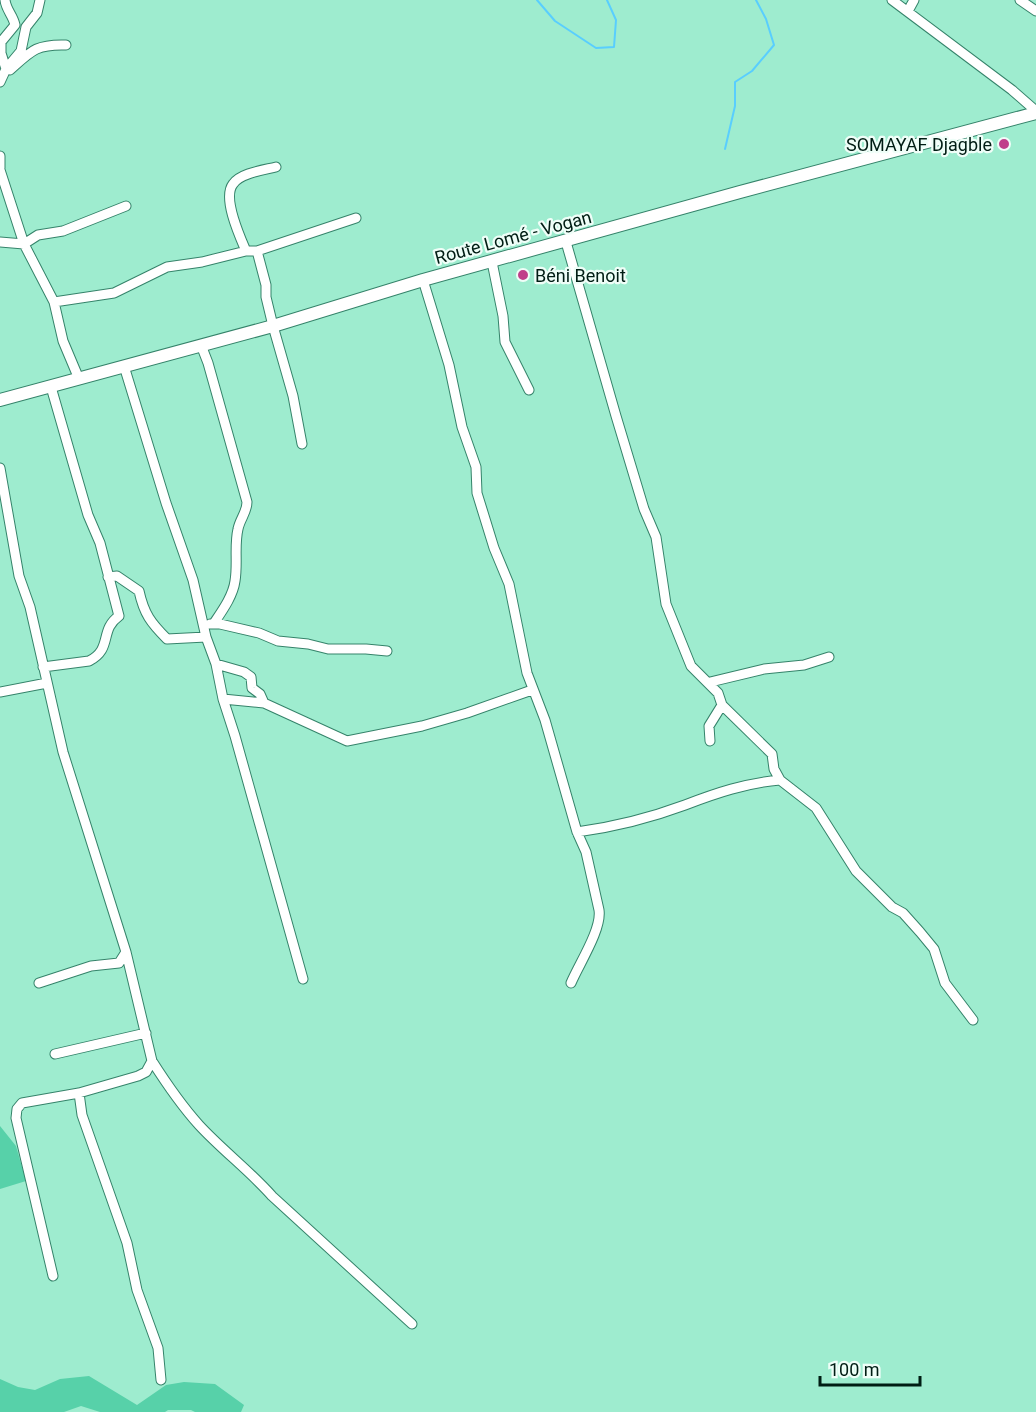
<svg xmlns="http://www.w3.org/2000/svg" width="1036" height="1412" font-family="Roboto,sans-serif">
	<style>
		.green { fill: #57d1a9 }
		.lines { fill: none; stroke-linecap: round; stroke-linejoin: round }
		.stream { stroke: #59cefe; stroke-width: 2 }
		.minor-casing { stroke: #35836a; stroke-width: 11 }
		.major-casing { stroke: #35836a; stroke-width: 14 }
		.minor { stroke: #fff; stroke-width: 9 }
		.major { stroke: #fff; stroke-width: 12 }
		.poi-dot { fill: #c03f8a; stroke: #effef8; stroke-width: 2 }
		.labels { text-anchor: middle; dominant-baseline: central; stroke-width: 4.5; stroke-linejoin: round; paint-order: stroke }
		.poi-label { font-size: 18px; fill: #001d14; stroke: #effef8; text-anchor: end }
		.street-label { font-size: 18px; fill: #001d14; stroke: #effef8 }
	</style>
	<rect width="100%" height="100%" fill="#9eeccf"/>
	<path class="green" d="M0,1126l16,20 10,35 -26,8z
		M89,1376l48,29 29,-20 18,-3 31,2 29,21 -3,7h-46l-4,-2h-23l-3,2h-65l-19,-6 -17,6h-64v-33l18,8 17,3 25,-11z"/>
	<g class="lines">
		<path class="stream" d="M537,0l18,21 41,27 18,-1 2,-27 -9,-20
			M725,149l10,-43v-24l17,-11 22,-26 -8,-26 -10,-19"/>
		<defs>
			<path id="minor" d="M40,0l-3,13 -11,14 -5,24 -15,18 4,1c21,-19 26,-26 56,-25
				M892,0l120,90 24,21
				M1020,0l16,11
				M908,11l6,-11
				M0,82l6,-13 -5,-16v-11l14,-17c-2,-10 -9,-15 -10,-25
				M0,156v12
				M0,170l24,74 30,58 9,39 16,38
				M0,242l24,2 14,-9 25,-4 63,-25
				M566,242l50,174 28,93 12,28 10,67 25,62 27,27 4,12 50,49 2,15 6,11 36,28 40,63 36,36 11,6 17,19 14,17 11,34 28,37
				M246,251c-6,-14 -24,-53 -13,-67 7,-11 31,-14 43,-17
				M257,251l9,34v12l7,29 20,70 9,48
				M492,262l11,54 2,26 24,48
				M423,280l26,85 13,62 14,40 1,26 17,55 15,36 18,89 18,47 32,112 9,20 13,58c3,19 -20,54 -28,73
				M54,302l60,-9 53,-26 35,-5 44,-11h11l99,-33
				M201,345l7,18 39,139c0,10 -7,17 -9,27 -4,17 0,34 -3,52 -2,15 -13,30 -21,42
				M124,366l42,137 27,77 13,57 10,27 7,35 12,37 68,243
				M0,468l19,108 11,31 33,145 63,200 26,109 -6,11 -8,4 -59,17 -57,10 -5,6 -1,9 37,158
				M108,577l9,-1 22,15c5,23 12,32 28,48l39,-2
				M210,624h10l39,9 19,8 30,3 20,5h38l21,2
				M216,664l28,8 7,5 1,11 8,6 4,9
				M43,667l46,-6c24,-12 10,-31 30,-45l-19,-73 -12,-28 -37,-128
				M710,682l54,-13 40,-4 25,-8
				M0,692l47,-9
				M223,699l41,4 83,38 75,-15 45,-13 65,-23
				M710,741l-1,-15 13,-21
				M577,832c37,-5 73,-14 108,-27 31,-12 61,-22 95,-25
				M39,983l52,-17 28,-3 7,-11
				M55,1054l91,-21
				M152,1061c14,22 29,44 47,64 23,25 51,46 73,71l140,128
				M79,1093l3,22 45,128 10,47 21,58 3,32"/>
			<path id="major" d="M0,400l273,-74 150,-46 317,-88 296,-79"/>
		</defs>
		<use href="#minor" class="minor-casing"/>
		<use href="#major" class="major-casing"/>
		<use href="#minor" class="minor"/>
		<use href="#major" class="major"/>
	</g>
	<g class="poi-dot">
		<circle cx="1004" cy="144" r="6"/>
		<circle cx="523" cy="275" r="6"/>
	</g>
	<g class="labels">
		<g class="poi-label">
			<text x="992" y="144">SOMAYAF Djagble</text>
			<text x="535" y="275" text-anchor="start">Béni Benoit</text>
		</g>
		<g class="street-label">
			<text transform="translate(513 237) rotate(-15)">Route Lomé - Vogan</text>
		</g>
	</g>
	<path d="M820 1376v9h100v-9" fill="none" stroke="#001d14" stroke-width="3"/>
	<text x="829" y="1376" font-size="18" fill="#001d14" stroke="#effef8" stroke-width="4.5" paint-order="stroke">100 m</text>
</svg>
